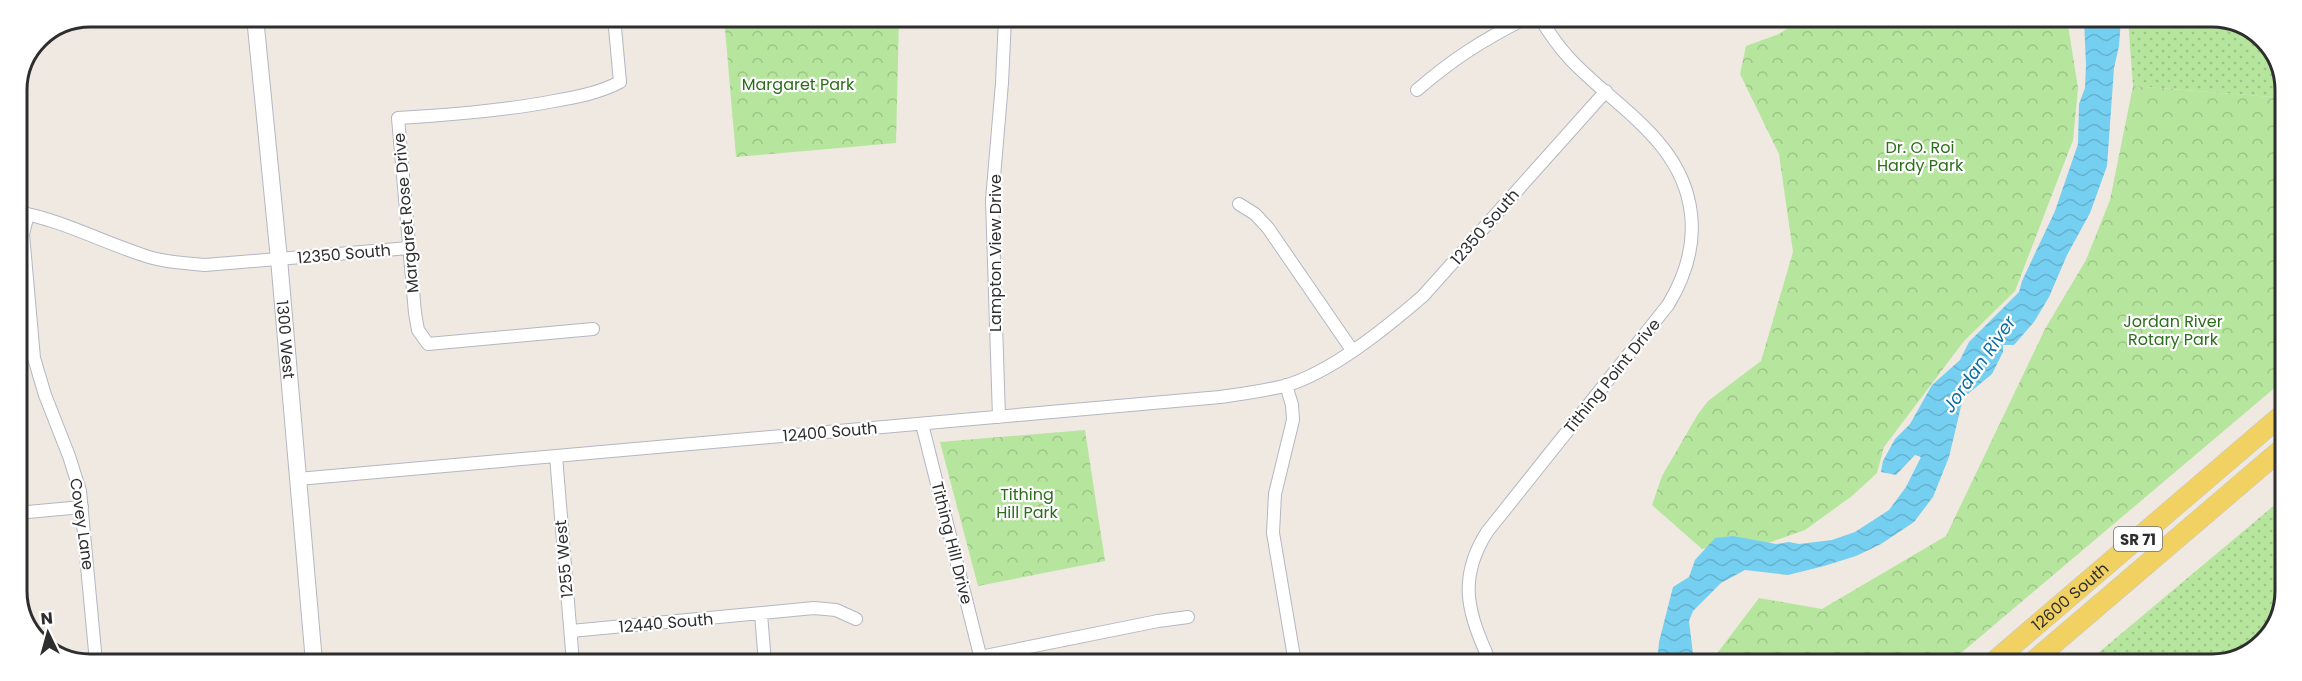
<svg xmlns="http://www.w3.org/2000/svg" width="2302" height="681" font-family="Poppins,sans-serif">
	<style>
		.grass { fill: url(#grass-dots) }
		.park { fill: url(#park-crowns) }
		.water { fill: url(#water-waves) }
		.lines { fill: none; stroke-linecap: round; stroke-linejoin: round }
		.street-casing { stroke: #b4b7c1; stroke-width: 14 }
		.secondary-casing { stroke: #b4b7c1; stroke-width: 18 }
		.primary-casing { stroke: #c9c9c9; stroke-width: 21 }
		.street { stroke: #fff; stroke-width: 12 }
		.secondary { stroke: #fff; stroke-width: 16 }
		.primary { stroke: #f2d163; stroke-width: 20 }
		.labels { text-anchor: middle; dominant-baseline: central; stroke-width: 4.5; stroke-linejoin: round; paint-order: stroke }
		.shield { fill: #fff; stroke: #6d6d6d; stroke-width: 1.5 }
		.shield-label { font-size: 15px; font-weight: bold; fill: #2e2e2e }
		.park-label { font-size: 16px; fill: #2c6e1b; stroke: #fff }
		.street-label { font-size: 16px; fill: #2e2e2e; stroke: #fff }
		.water-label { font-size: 18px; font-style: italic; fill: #0d6fa3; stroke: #fff }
		.rim { fill: none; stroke: #2e2e2e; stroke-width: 3 }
	</style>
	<defs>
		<pattern id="grass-dots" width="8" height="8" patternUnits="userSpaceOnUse" patternTransform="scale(1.5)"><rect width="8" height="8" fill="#b6e59e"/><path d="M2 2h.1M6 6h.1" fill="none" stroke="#9dc588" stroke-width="1.8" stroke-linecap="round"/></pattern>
		<pattern id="park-crowns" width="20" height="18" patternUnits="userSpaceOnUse" patternTransform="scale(1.5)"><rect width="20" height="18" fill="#b6e59e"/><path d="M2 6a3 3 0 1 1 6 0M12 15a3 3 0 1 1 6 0" fill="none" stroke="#9dc588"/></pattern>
		<pattern id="water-waves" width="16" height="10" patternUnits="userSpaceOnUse" patternTransform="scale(1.5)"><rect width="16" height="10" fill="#75cff0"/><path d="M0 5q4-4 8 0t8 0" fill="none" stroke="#66b2ce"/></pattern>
	</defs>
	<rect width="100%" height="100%" fill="#efe9e1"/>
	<path class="grass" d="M2128,19h104l38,26 15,40v13l-152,-12z
		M2283,498v113l-26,39 -44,14h-128z"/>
	<path class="park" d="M724,17h175l-3,126 -160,14z
		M1802,19h265l11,69 -5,52 -58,151 -51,50 -80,106 -7,26 -25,23 -47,34 -48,17 -22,-6 -33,8 -50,-44 10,-29 36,-62 10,-13 53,-40 32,-109 -14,-98 -39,-80 6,-28 33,-12z
		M2133,86l152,12 -1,282 -336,284h-239l50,-66 63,11 124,-73 99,-207 41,-69 24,-60z
		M1085,430l20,131 -127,25 -38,-144z"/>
	<path class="water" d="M2084,19h37l-2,27 -5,22 -7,98 -17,47 -23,42 -18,42 -15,25 -20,23h-11v7l-11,22 -29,24 -14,59 -16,40 -19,25 -33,22 -25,12 -32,10 -36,9 -43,-5 -24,13 -28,28 -4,10 4,33 -1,10h-35l2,-22 14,-55 16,-10 6,-17 20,-22 18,-2 43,8 13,-2 10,2 33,-4 23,-8 34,-22 17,-23 15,-30 -6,-2 -19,20 -15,-3 2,-11 12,-22 15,-15 22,-39 28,-25 9,-18 50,-50 3,-11 33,-70 23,-67 1,-40 6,-16 1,-23z"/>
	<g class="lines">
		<defs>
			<path id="street" d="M1417,90c37,-32 66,-50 109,-72
				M1239,204l16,10 13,14 84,122
				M17,212c44,8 81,28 123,42 21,8 43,9 65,11l204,-17
				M28,214l-5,20 11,124 11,37 24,61 11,35 16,171
				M593,329l-165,15 -10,-14 -3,-17 -17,-195c52,-3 104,-7 156,-17 23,-4 45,-8 66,-19l-6,-65
				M1286,385l6,20 1,15 -18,74 -2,39 22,130
				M999,417l-7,-217 10,-117 3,-65
				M922,424l60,239
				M556,456l17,207
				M298,479l922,-82c22,-3 43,-6 64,-11 47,-13 103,-59 139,-90l183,-205
				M17,513l65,-6
				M761,614l4,49
				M571,631l243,-23 22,2 20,9
				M980,657l178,-36 30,-4
				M1491,664c-22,-49 -35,-83 -4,-132l181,-227c17,-28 27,-58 23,-91 -8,-73 -76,-107 -121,-155 -12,-13 -21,-26 -30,-41"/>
			<g id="secondary">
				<path id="s1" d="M255,17l24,242 35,403"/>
			</g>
			<g id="primary">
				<path id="s2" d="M1991,664l293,-251"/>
				<path d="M2030,664l254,-217"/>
			</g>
		</defs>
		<use href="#street" class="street-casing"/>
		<use href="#secondary" class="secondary-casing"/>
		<use href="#primary" class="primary-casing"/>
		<use href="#street" class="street"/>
		<use href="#secondary" class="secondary"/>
		<use href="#primary" class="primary"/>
	</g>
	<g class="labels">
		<rect class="shield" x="2114" y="527" width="48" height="24" rx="4.5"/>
		<g class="shield-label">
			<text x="2138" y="539">SR 71</text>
		</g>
		<g class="park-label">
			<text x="798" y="84">Margaret Park</text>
			<text x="1920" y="147">Dr. O. Roi<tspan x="1920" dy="18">Hardy Park</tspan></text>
			<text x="2173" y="321">Jordan River<tspan x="2173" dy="18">Rotary Park</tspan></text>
			<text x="1027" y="494">Tithing<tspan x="1027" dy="18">Hill Park</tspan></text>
		</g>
		<g class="street-label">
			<text transform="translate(406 213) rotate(-95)">Margaret Rose Drive</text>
			<text transform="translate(1485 227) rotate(-49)">12350 South</text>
			<text transform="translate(995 253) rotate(-90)">Lampton View Drive</text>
			<text transform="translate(344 254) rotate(-5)">12350 South</text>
			<text stroke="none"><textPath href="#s1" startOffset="324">1300 West</textPath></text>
			<text transform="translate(1612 376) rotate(-51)">Tithing Point Drive</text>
			<text transform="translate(830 432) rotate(-5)">12400 South</text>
			<text transform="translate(82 524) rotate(82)">Covey Lane</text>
			<text transform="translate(952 543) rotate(76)">Tithing Hill Drive</text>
			<text transform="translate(564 559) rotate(-95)">1255 West</text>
			<text stroke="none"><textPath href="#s2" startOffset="104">12600 South</textPath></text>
			<text transform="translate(666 623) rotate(-5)">12440 South</text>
		</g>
		<g class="water-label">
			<text transform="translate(1979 364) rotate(-55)">Jordan River</text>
		</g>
	</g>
	<path d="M0 0H2302V681H0ZM90 27H2212A63 63 0 0 1 2275 90V591A63 63 0 0 1 2212 654H90A63 63 0 0 1 27 591V90A63 63 0 0 1 90 27Z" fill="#fff" fill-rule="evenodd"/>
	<path class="rim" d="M90 27H2212A63 63 0 0 1 2275 90V591A63 63 0 0 1 2212 654H90A63 63 0 0 1 27 591V90A63 63 0 0 1 90 27Z"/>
	<g transform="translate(48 633) rotate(355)" stroke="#ffffff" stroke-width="4.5" paint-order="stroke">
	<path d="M0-4.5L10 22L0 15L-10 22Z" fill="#2e2e2e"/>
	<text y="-9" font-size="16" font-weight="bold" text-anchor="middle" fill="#2e2e2e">N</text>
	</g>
</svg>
